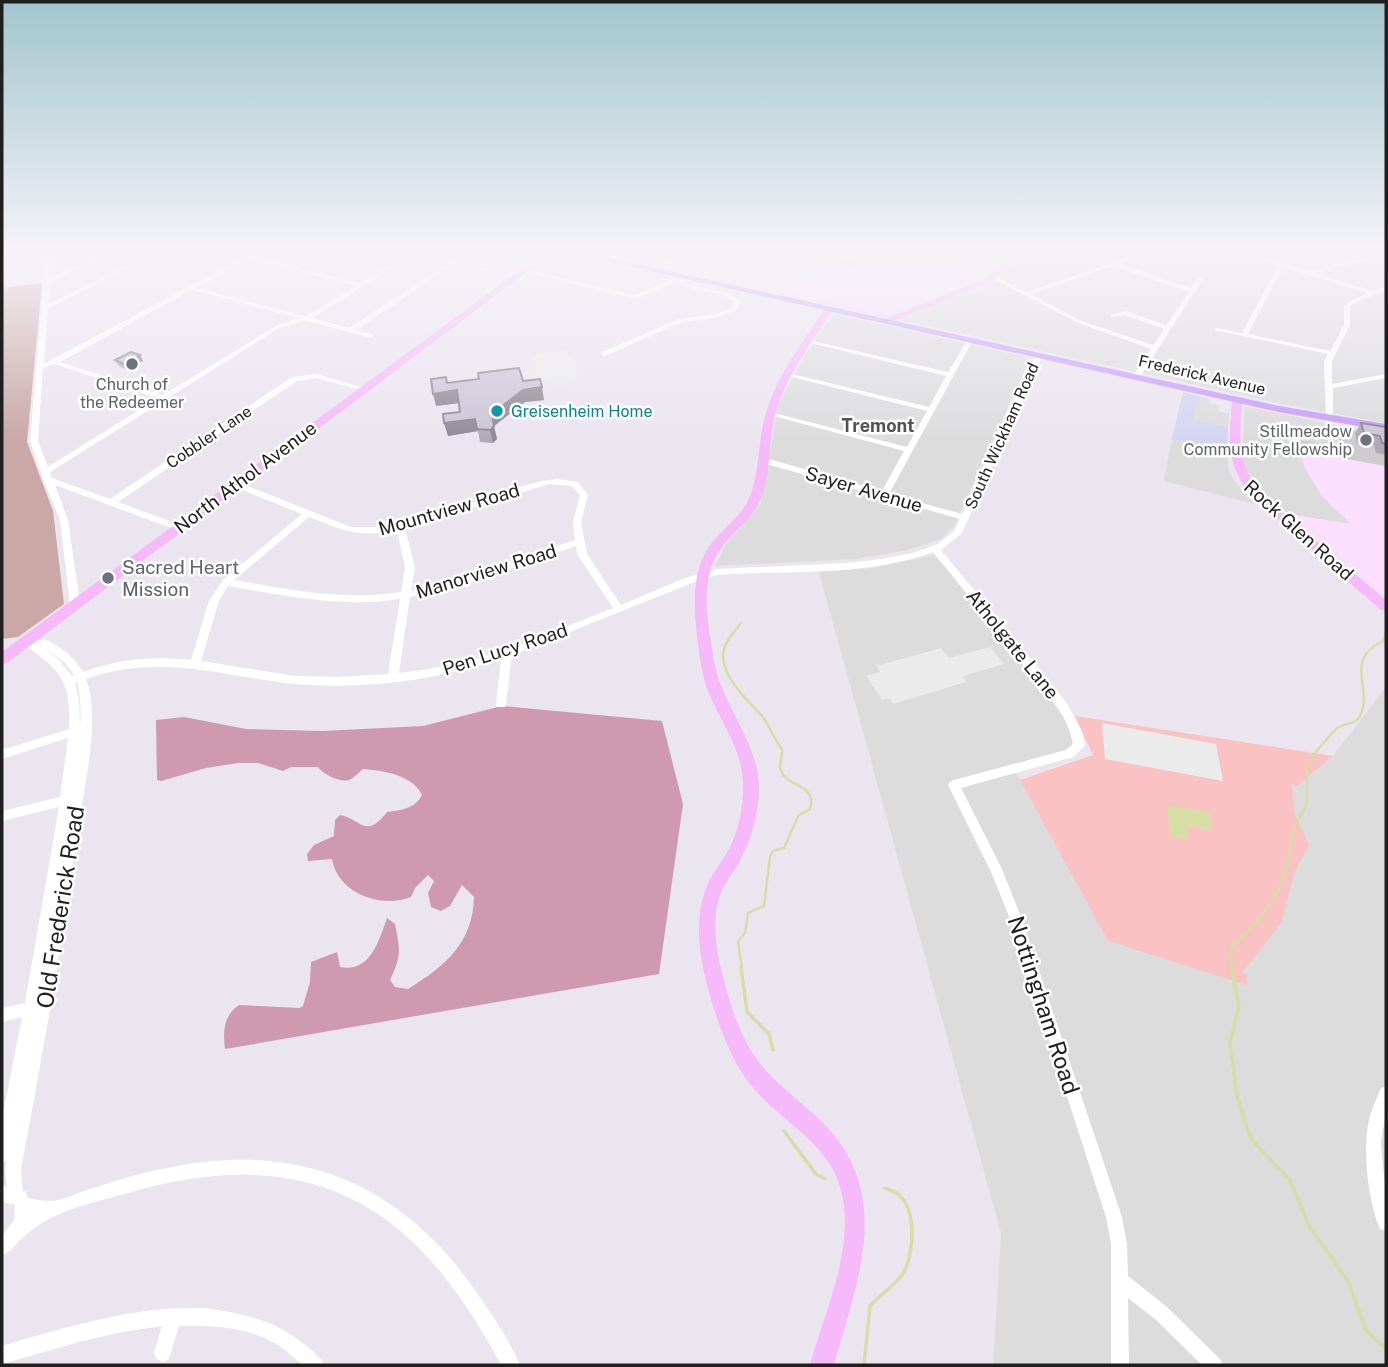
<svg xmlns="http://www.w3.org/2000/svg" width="1388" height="1367" font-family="'Public Sans',sans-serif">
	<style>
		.residential { fill: #dcdcdd }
		.commercial { fill: #d4d6f1 }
		.education { fill: #fcdfff }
		.religious { fill: #cdcdcd }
		.forest { fill: #cf99af }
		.cemetery { fill: #c9a8a6 }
		.park { fill: #fac2c3 }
		.parking { fill: #ebebeb }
		.water { fill: #d7dea5 }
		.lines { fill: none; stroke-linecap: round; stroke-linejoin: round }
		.stream-far2 { stroke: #d7dea5; stroke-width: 2 }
		.stream-far1 { stroke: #d7dea5; stroke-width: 2.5 }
		.stream { stroke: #d7dea5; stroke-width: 3.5 }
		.street { fill: #fff; fill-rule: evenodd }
		.secondary { fill: #f6b9fa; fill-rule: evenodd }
		.primary { fill: #c99dfc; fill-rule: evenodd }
		.wall { fill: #afa9b9 }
		.shaded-wall { fill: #8e8a96 }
		.building { fill: #cbc5d7; stroke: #8e8a96; stroke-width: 2 }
		.worship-dot { fill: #6b7280; stroke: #fff; stroke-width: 2.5 }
		.culture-dot { fill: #0f9aa8; stroke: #fff; stroke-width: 2.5 }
		.labels { text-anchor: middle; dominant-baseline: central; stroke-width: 5; stroke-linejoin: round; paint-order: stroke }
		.far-street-label { font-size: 16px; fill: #1f1f1f; stroke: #fff }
		.far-worship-label { font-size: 16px; fill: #5b616d; stroke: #fff }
		.far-culture-label { font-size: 16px; fill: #0d838f; stroke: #fff; text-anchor: start }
		.far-neighbourhood-label { font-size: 18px; font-weight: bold; fill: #525252; stroke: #fff }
		.street-label { font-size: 19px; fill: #1f1f1f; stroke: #fff }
		.worship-label { font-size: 19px; fill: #5b616d; stroke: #fff; text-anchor: start }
		.near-street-label { font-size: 23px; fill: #1f1f1f; stroke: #fff }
	</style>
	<rect width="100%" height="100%" fill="#ebe5f0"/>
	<path class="residential" d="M1048,250h338v173l-104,-19 -384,-85 94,-36 23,-21z
		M833,314l197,44 -76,168 -13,13 -33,11 -52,9 -141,7 10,-20 36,-44 17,-97 28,-51z
		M1198,396l11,2v5l10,2 -1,6 11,3 -1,13 -34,-7z
		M1244,406l90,19 6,21 -39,-6 3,26 17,29 31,30 -63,-11 -31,-26 -15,-24z
		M1172,439l55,14 2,19 9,14 20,19 -94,-24z
		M934,555l43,46 90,121 5,13v10l-7,5 -53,15 96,175 134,33 25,-33 28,-125 -3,-34 5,5 36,-30 53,-69v678h-393l8,-132 -182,-661 54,-4z"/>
	<path class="commercial" d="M1183,392l15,4 -4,24 34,7 -1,26 -55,-14z"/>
	<path class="education" d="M875,250h66l23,11 3,10 14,8 -95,36 -102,-22 44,-36 25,11z
		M1302,451l84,15v130l-97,-82 62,10 -30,-29 -17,-29z"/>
	<path class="religious" d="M1336,427l50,8v31l-84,-15 -2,-11 40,6z"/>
	<path class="forest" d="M502,706l160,15 21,83 -24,170 -434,75c-2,-17 -2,-33 14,-44l60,3 4,-2 7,-24 1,-20 26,-10 3,15c31,6 39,-27 47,-49l8,6c5,26 7,31 -5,56l5,7 13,2c37,-23 65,-46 66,-92l-12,-12 -12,21 -9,5 -10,-4 -3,-14 6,-12 -6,-6 -13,13 -4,9c-31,12 -73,-4 -79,-38l-24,2 -1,-7 7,-9 20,-9 1,-16 5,-5c22,4 25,25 47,-3 14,-2 28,-3 35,-17 -8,-19 -39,-25 -59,-26 -3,2 -10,10 -14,11 -9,3 -26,-6 -31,-13h-27l-8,4 -25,-8h-20l-32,5 -45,13 -4,-1 -1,-60 28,-3 62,12 76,2 101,-5z"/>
	<path class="cemetery" d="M42,283l-15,159 26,69 11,93 -46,33 -16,2v-351z"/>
	<path class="park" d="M812,250h63l-22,18z
		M1075,716l258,40 -36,30 -5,-3 3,32 14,30 -15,28 -12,49 -40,51 5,2v10l-139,-44 -88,-161 73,-25z"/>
	<path class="parking" d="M565,349l12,14 1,7 -5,11h-5l-3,5 -40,-6 5,-7 -1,-8 4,-1 -3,-8z
		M990,647l14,17 -41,12 3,6 -73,22 -4,-6 -7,2 -16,-24 14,-4 -4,-6 65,-18 8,10z
		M1102,723l114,21 7,37 -118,-22z"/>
	<path class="water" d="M1167,805l43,7 2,19 -25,-5 1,14 -18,-4z"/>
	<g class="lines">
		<path class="stream-far2" d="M945,250l12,7"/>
		<path class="stream-far1" d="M741,623c-5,7 -13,15 -16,23 -10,25 22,54 37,70 8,9 11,23 20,33 1,6 -2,11 -2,17 2,23 38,15 30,43l-12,7 -14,32 -11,3 -3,6 -6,49 -16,7 -3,20 -7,8 4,28
			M1231,969v-22c25,-21 46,-46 55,-78 4,-13 4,-28 9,-42 2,-8 10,-15 11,-24 2,-17 -2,-31 7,-47 2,-4 21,-25 24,-28 7,-5 19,-3 23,-12 14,-29 -18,-55 23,-75l3,-8"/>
		<path class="stream" d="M741,967l6,45 22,22 4,16
			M1231,967l8,38 -9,39 7,51 11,36 4,9 38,40 19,46 40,57 17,47 20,19
			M784,1131l32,43 9,5
			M864,1365l6,-59c10,-11 23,-19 32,-31 12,-17 15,-63 -2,-79 -4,-4 -10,-6 -15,-8"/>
		<path class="street" d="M46,250h6v5l9,-5h8l-18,10 -1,18 59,-28h8l-67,32 -2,22 109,-54h8l-117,59 -4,54 7,-3 193,-103 -24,-7h11l18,5 8,-5h8l-10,6 105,27 45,-28 -16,-5 20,2 10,-2 -106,68 36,10 102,-67 69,16 -3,2 -63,-15 -98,66 18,5 1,1 -3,2 -66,-17 -25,6 -231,145 2,6 58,21 182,-122 24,-3 52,15 -4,2 -48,-13 -19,3 -179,121 62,23v4h-6l-119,-44 13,35 12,84 -5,3 -5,-3 -10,-84 -17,-41 -13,-38zM250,259l106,27 -50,30 -109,-28zM192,290l106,28 -21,7 -114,70 -103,-33zM54,364l104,34 -110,69 -10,-26 5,-73z
			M623,250h7l-18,12h-4v-2z
			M684,250h7l-33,22h-4v-2z
			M988,250h8l17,10 -5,1z
			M1149,250h9l-39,14 72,24 7,-10 5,1 -63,98 -4,2 -4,-2 19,-28 -73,-26 -88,-46 5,-1 31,16zM1113,266l76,26 -23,33 -40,-14 -17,4 3,2 13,-2 39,14 -11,16 -71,-24 -51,-27z
			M1386,252v4l-72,17 59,18 13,-5v4l-32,13 -4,4v18l-18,36v23l54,-10v4l-53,10v33h-6l-1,-2 -2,-58 4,-7 -114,-24 3,-2 25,5 36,-67 -27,-9v-2l28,7h5l1,2 23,7zM1283,267l84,26 -17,8 -6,6v18l-14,26 -82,-17z
			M525,269l109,26 49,-20 3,2v7l44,10 9,6 -1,9 -21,9 -35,4 -77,34h-3v-4l77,-33 37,-5 16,-6 1,-7 -7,-5 -45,-10 -1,-5 -45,18 -112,-27v-2z
			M968,339l5,1 -84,154 73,20 73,-159 7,-2 1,2 -81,178 -21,17 126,153 15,29 3,14 -12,11 -112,31 40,79 19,47 102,303 5,27 1,32 39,31 53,52 3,6h-21l-47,-46 -27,-21 1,67h-18v-121l-5,-27 -98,-303 -17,-42 -43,-87 2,-3 4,-2 112,-30 7,-6c-7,-36 -33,-58 -55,-85 -28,-36 -56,-72 -85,-107 -68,25 -144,18 -215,23l-16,4 -190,76 -6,49 -1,3h-8l-1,-3 5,-45c-65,21 -136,31 -205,25 -75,-7 -134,-32 -210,-5 15,38 -1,103 -7,143 -16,116 -36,232 -58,347l2,22 3,1 2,6c7,1 14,3 21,3 13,0 29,-8 41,-12 27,-9 54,-17 82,-22 131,-26 233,19 307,129 15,22 31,45 41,69h-19c-20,-37 -42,-73 -71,-105 -79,-90 -181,-100 -292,-70 -27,8 -55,14 -81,25 -11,5 -27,15 -35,23 -7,7 -11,14 -20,17v-19l12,-16 1,-15 -13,-3v-16l5,1 -2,-18 2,-8 -5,2v-44l20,-102 -20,5v-14l23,-5 34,-196 -57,14v-10l58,-14 8,-59 -66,21v-9l67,-21c2,-46 -6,-57 -43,-83l-1,-3 1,-3 4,-1 6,3 8,-3c17,7 30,18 39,33 35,-13 71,-16 108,-12l18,-59 14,-21 79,-66 -70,-28v-4l3,-1 116,46c63,4 129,-30 190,-46l16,-2 21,3 10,13 -7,27 6,32 34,51 64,-27 33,-9 128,-6 36,-4 31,-6 25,-9 16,-13 6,-12 -201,-57 -1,-2 4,-2h3l117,33 22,-40 -138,-37 4,-2 137,35 20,-36 -143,-36 4,-2 141,34 17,-31 -140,-34 3,-2 139,32zM549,484l23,2 8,9 -7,27 2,18 -109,37 -55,14 4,-23 -10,-40zM309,517c36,14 48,21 88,13l8,38 -4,24c-58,9 -109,-2 -167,-12zM576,546l1,8 36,54 -99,39 -11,1 -1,3c-34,11 -68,18 -103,22l11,-76 63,-15zM228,586c58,10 113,22 172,13l-12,75 -51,3 -42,-1 -94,-15 18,-60zM43,647l21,15 10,13 -2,1 -13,-16zM77,682c4,16 4,30 3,46l-1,-27 -4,-18z
			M1386,1086v26l-5,29 1,17 4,33v40l-6,-2c-12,-29 -17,-74 -12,-104 2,-13 8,-25 13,-37z
			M207,1308c38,6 68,12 98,37 7,6 15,11 19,20h-22c-8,-7 -17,-16 -26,-21 -29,-17 -63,-19 -97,-18l-10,33 -6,3 -6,-3 -3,-6 8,-27 -40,6 -43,10 -77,22v-18c53,-16 107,-32 162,-37 14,-1 29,-1 43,-1z"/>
		<path class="secondary" d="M547,250h9l-549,413 -5,1v-12z
			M1027,250h12l-26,12 -23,21 -102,40 -8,-2 104,-42 23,-21z
			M826,307l7,2c-21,34 -48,67 -58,107 -7,26 -4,55 -13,80 -8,21 -27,34 -40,51 -24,31 -14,77 -8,113 7,46 46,82 45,131 -1,25 -8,50 -20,72 -5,8 -11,16 -16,25 -17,36 -2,84 9,120 20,59 40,69 84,108 80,73 43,160 18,249h-24c14,-51 40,-105 34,-159 -6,-59 -55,-77 -90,-117 -20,-23 -31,-53 -41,-83 -11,-37 -21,-77 -8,-115 5,-15 15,-27 23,-40 10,-18 15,-42 15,-62 1,-36 -19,-62 -33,-93 -6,-14 -9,-29 -11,-45 -5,-37 -11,-81 16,-112 13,-14 29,-26 36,-45 9,-26 7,-54 15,-81 11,-39 38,-72 60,-106z
			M1237,397l5,3c-2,40 -7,63 21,96l123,104v11l-5,-1 -126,-110c-30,-35 -26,-57 -23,-100z"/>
		<path class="primary" d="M557,250h17l705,156 107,18v7l-107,-19z"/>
	</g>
	<path class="wall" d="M140,355l3,6 -16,9 -8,-4 -4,-6z
		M523,381l21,19 -19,2 -31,24 3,13 -4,4 -13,-1 -2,-11 -30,5 12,-24 -1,-9 -23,3 11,-23z
		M1361,423l25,4v28l-10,-2 -2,-8 -17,-2 -2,-10z"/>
	<path class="shaded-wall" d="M140,355l3,6 -16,9 -3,-6z
		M542,387l2,13 -19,2 -31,24 -2,-12 31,-24z
		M457,390l3,13 -24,3 -3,-12z
		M475,419l3,12 -30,5 -4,-13z
		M494,426l3,13 -4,4 -3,-13z"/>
	<path class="building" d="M131,352l9,3 -16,9 -9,-4z
		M519,368l4,13 17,-2 2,8 -19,3 -31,24 2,12 -4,4 -13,-1 -2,-10 -31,4 -1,-9 17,-2 -3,-22 -24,4 -2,-15 15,-2 1,6 32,-4 -1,-6z
		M1361,423l25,4v17l-4,-1 -2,-7 -16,-3z"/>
	<linearGradient id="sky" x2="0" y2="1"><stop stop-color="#a1c5cd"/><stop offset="0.57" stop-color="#f6f3f8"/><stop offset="1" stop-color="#f6f3f8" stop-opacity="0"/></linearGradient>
	<rect width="1388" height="442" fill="url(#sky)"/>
	<g class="worship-dot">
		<circle cx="132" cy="364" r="7"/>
		<circle cx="1366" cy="440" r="7"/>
		<circle cx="108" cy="578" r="7"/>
	</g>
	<circle class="culture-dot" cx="497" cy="411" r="7"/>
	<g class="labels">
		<g class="far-street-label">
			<text transform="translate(1202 375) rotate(13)">Frederick Avenue</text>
			<text transform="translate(1002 436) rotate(-66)">South Wickham Road</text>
			<text transform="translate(209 437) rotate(-34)">Cobbler Lane</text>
		</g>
		<g class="far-worship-label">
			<text x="132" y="384">Church of<tspan x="132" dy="18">the Redeemer</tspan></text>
			<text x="1352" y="431" text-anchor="end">Stillmeadow<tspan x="1352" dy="18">Community Fellowship</tspan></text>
		</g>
		<g class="far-culture-label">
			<text x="511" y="411">Greisenheim Home</text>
		</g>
		<g class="far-neighbourhood-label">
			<text x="878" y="425">Tremont</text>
		</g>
		<g class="street-label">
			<text transform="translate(245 477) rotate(-37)">North Athol Avenue</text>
			<text transform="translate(864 489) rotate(16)">Sayer Avenue</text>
			<text transform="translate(449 509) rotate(-16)">Mountview Road</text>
			<text transform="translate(1299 530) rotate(42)">Rock Glen Road</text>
			<text transform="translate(486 571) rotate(-17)">Manorview Road</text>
			<text transform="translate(1013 644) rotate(51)">Atholgate Lane</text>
			<text transform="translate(505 649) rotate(-18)">Pen Lucy Road</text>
		</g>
		<g class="worship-label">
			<text x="122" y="567">Sacred Heart<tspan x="122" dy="22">Mission</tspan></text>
		</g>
		<g class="near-street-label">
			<text transform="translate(60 907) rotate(-81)">Old Frederick Road</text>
			<text transform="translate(1044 1005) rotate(72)">Nottingham Road</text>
		</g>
	</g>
	<rect width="1388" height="1367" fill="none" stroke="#1f1f1f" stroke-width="7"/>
</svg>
